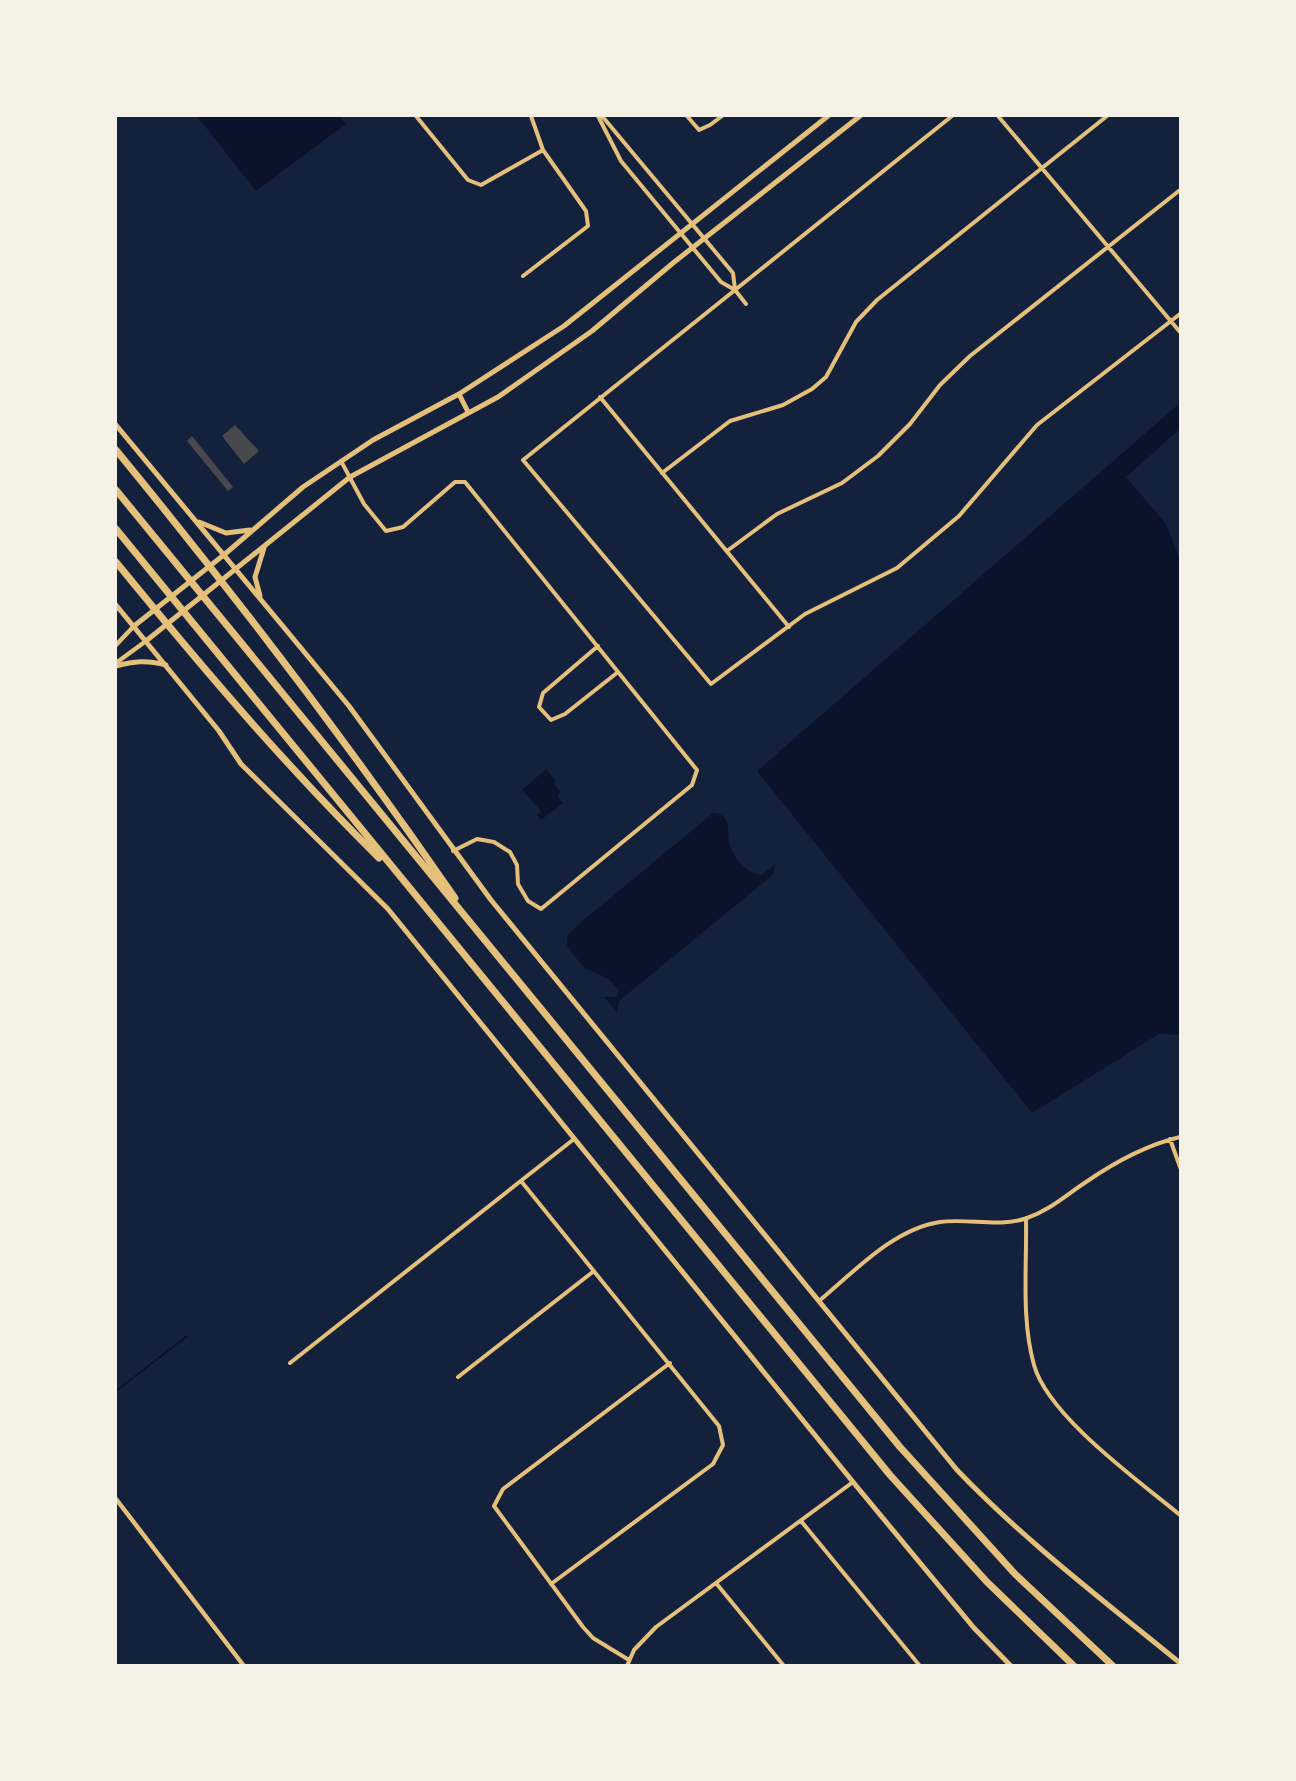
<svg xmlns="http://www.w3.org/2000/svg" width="1296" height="1781" font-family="'Zilla Slab',serif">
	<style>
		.water { fill: #0b132b }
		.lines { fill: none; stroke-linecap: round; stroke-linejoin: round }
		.stream { stroke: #0b132b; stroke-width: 2 }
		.building { fill: #48494c }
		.minor { stroke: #e5c07b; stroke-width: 4 }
		.tertiary { stroke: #e5c07b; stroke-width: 4.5 }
		.secondary { stroke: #e5c07b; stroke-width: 5 }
		.motorway { stroke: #e5c07b; stroke-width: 7 }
	</style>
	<rect width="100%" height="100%" fill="#14213d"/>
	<path class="water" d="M197,116h142l7,8 -90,67z
		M1180,403v26l-54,48 40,47 14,35v476l-21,-1 -127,79 -275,-342z
		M546,769l10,12 -2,3 7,8 -4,4 6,7 -22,17 -4,-5 4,-4 -19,-21z
		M713,813c19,1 14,17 16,29 3,14 18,32 32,33l14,-10 -1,9 -155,127 -2,11 -13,-15h12l3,-7 -12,-12 -23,-10 -17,-22v-10l19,-18z"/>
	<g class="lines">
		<path class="stream" d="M116,1391l71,-55"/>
	</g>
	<path class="building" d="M235,425l24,26 -15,13 -22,-28z
		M192,436l41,51 -5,4 -41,-50z"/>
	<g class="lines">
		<path class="minor" d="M416,116l52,64 13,5 62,-35
			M598,116l23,45 100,121 14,8 11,14
			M602,116l131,157 2,16
			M687,116l12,14 11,-5 12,-9
			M952,116l-429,344 188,224 94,-70 92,-46 62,-52 78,-91 143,-111
			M998,116l182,216
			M523,276l65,-50 -2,-15 -43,-61 -12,-34
			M600,397l189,230
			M341,461l23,43 22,27 17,-4 52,-45h10l232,288 -5,15 -151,124 -13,-8 -10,-17 -1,-19 -7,-13 -16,-10 -17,-3 -24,12
			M662,473l68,-52 53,-16 29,-16 14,-12 30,-55 21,-22 230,-184
			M727,551l50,-37 65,-31 36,-27 32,-32 30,-39 30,-29 210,-166
			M598,646l-55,47 -4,14 12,13 14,-6 53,-42
			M1170,1139l10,28
			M521,1181l198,245 4,19 -10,19 -162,120
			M1026,1218c1,48 -5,101 8,147 14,51 105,116 146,150
			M819,1301c35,-29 74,-72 121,-79 29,-4 59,6 87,-4 23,-8 39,-23 59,-36 29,-20 60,-37 94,-45
			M290,1363l284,-224
			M458,1377l136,-106
			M801,1521l119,145
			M716,1583l68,83
			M629,1660l-36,-22 -10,-11 -89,-121 9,-17 167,-126
			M627,1666l7,-16 22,-23 197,-145"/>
		<path class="tertiary" d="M116,645l18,-19
			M116,663l30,-22
			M116,1499l128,167"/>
		<path class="secondary" d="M459,394l9,18
			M116,425l233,281 142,194 466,570c68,71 147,131 223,193
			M199,522l27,11 24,-3
			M260,596l-5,-19 9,-29
			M116,605l103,126 22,33 147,145 465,573 121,146 37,38
			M134,626l91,-72 78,-67 70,-47 86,-46 105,-68 264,-210
			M146,641l204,-164 148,-80 94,-66 81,-68 187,-147
			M116,666c18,-5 31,-6 50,-1"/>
		<path class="motorway" d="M116,450c119,145 232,293 339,448
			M116,490l784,957 115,127 98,92
			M116,529l774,946 97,107 87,84
			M116,562c85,104 167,201 263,296"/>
	</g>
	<rect width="1296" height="1781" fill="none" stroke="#f6f1e7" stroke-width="234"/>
</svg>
